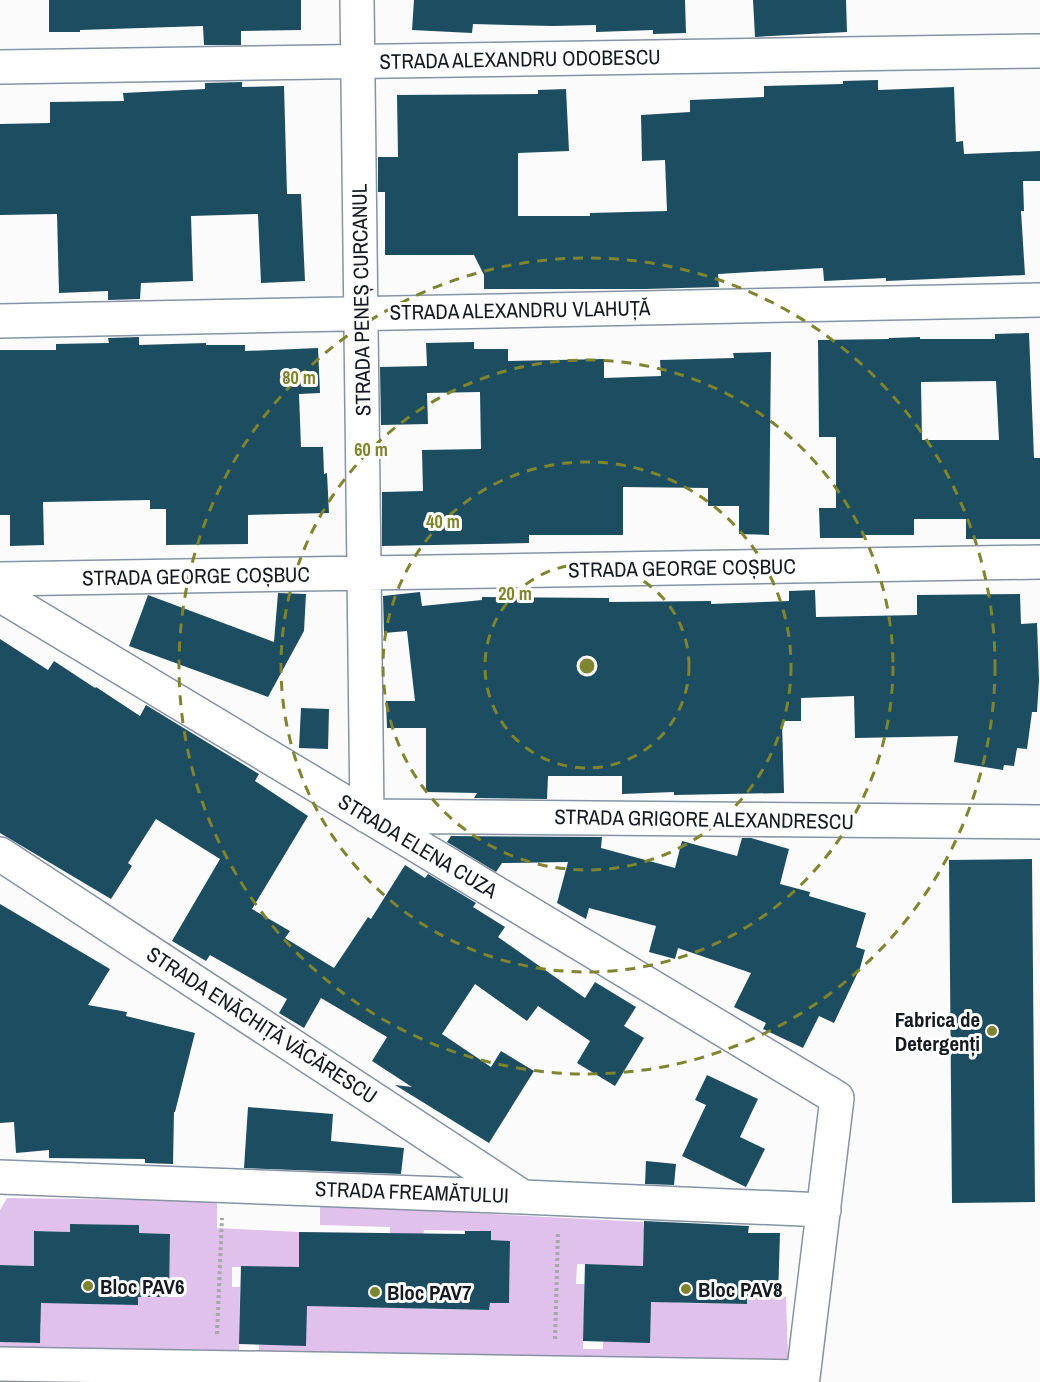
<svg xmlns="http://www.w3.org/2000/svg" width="1040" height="1382" font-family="'Archivo Narrow',sans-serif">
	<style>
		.green { fill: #dfc1ec }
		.building { fill: #1c4d61; fill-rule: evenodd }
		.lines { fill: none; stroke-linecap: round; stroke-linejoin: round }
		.minor-casing { stroke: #8793a4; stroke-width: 36 }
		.path { stroke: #a7a8ab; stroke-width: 4; stroke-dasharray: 3 3; stroke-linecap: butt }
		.minor { stroke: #fff; stroke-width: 33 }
		.ring { fill: none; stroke: #7e842f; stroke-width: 3; stroke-dasharray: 10 8 }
		.poi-dot { fill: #7e842f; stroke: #fff; stroke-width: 2 }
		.labels { text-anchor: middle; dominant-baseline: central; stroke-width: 6; stroke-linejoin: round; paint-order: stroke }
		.street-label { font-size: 21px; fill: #161a21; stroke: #fff }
		.poi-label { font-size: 21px; font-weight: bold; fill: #161a21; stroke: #fff; text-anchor: start }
		.centre { fill: #7e842f; stroke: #fff; stroke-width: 3 }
		.ring-label { font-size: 18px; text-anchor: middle; font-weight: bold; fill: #7e842f; stroke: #fff; stroke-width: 6; stroke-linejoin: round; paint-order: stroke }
	</style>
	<rect width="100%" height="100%" fill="#fbfbfb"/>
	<path class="green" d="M7,1198l210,3v27l82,4v35h-67v20h8l-1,65 20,1v-8h47l-7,-49 123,4v9l67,1 1,-7h19l1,-62 -19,-1v-9l-67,-1 -1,7 -33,-1v-9l-70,-2v-20l323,17 1,8 -1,36 -66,-2 -1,20h9l-2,65h20v-8l40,-47 35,9 69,1v-8l39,1 2,62 -788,-4v-13l40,1 1,-20h-8v-29l144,3v-19h-8l1,-44 -31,-1 -1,-8 -68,-1v8l-35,-1 -1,35 -34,-1v-55z"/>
	<path class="building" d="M49,0h252v30l-60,1v14h-37l-1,-19 -123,4v2h-31z
		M414,0h271l1,33 -33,1v-4l-57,2v-7l-43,1 -80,-2 -1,9 -60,-3z
		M753,0h93l1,32 -92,5z
		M878,80v10l76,-3 2,55 7,-1 1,13 76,-3v30h-17l1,30h-3l4,64 -139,6v-3l-62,3 -1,-13 -105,6 1,13 -74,2h-161v-14l-10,-20h-89v-63h-7v-35h20l-1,-62 141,-1v-4l28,-1 3,62 -51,2v63h72v-3l77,-2 -2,-51 -23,1 -1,-46 49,-3v-12l74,-3v-11l79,-2v-3z
		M242,82v5l42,-1 3,108h14l4,87 -44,2 -3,-69 -67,2 2,65 -52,2 -1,16 -32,1v-9l-49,2 -2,-79 -57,1v-91l50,-1v-21l74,-1 -1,-8 82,-4v-6z
		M1029,333l5,125h6v81h-74v-20h-52v16h-51v3h-43l-1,-30h17v-71h-17l-1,-97 71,-1v-1l31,-1v2h75v-5zM996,381l3,59h-77l-1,-58z
		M139,337v8l67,-2v2h39v6l73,-3 2,45 -21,1 2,53h22l1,27 3,-1 2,40 -81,2v29l-82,1v-36h-16v-9l-107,2 1,43 -34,1v-31h-10v-165h56v-6l53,-1 -1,-5z
		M474,342v7h34v12l96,-2v19l57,-2 -1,-16 74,-2 -1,-5 38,-1 -2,183 -30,-1v-28h-31v-18l-85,-1v48h-94v8l-147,3v-54l41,-1 -1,-41 59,-1 -1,-57 -53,1 1,31 -47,1 -1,-58 47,-1 -1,-23z
		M815,590l1,27 101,-2v-20l103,-1 1,30 16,-1 2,57 -2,32h-5l-5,37 -10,-1 -3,18 -10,-1 -1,5 -49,-8 4,-26 -103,2 -1,-42 -53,2v23h-19l2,72 -110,2v-3l-52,2v-18h-74l-1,23 -73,-1 3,-5 -51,-1v-64h-39l-1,-27h29l-8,-70 -23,2 -1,-37 37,-4 2,14 60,-6v-3l127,1v4l102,-1v3l78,-3v-10z
		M278,593l28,1 -2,37 -36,66 -139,-51 19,-51 126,47z
		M0,639l48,31 6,-9 41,27 1,-1 44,29 6,-11 113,69 -4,7 53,35 -56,93 38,22 -5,7 49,30 34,-51 3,2 34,-54 20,13 3,-4 48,29 -3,4 32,20 -7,10 87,61 10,-16 41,25 -12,19 20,12 -29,48 -38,-23 13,-22 -52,-35 -11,15 -52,-37 -33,50 49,33 10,-16 33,20 -45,72 -94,-58 17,2 -40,-26 15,-24 -66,-39 -17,30 -25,-15 8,-14 -77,-44 -4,6 -34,-20 48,-82 -64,-40 -28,44 4,3 -21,33 -111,-66z
		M301,708l28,1 -1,40 -29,-1z
		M451,836l151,1 -1,11 74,20 7,-27 55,15 5,-18h9l38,11 -9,35 30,8 -1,4 57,17 -10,34 9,3 -5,18 -26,55 -15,-7 -16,32 -40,-19 3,-6 -32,-16 17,-34 -73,-25 -3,11 -26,-7 7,-26 -67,-18 -3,11 -29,-16 11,-41 -66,1 -6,9 -49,-30z
		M1032,859l3,343 -83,1 -3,-343z
		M0,904l110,65 -22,36 39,7 -1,4 69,17 -20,79h-1l-1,52 -28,-1v-4l-96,-1v-8l-33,3 -2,-31 -14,1z
		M707,1075l51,24 -18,38 25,12 -19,38 -64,-31 24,-51 -11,-5z
		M248,1107l85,7 -2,27 73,7 -3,26 -157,-6z
		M646,1161l30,3 -2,21 -29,-1z
		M644,1221l105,5 -1,7h32l-2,64 -31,-1v8l-96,-2 -1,41 -67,-2 2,-77 58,2z
		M70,1224l69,1v8l31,1 -1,63h-31v8l-97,-2 -1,40 -40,-1v-77l34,1v-35l36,1z
		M465,1231h26v9l19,1 -1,62h-19l-1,7 -182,-4 -1,40 -67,-2 2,-78 58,1v-35l166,2z"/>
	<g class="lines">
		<defs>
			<path id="minor" d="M357,0l10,816 673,6
				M0,67l1040,-16
				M0,321l1040,-21
				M0,579l1040,-17
				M0,595l837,503 -34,279 -803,-13
				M0,854l523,343
				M0,1177l523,20 301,13"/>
		</defs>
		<use href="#minor" class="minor-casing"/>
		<path class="path" d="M217,1334l5,-116
			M555,1339l3,-106"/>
		<use href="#minor" class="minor"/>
	</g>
	<g class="ring">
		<circle cx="587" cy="666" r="102"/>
		<circle cx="587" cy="666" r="204"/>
		<circle cx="587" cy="666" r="306"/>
		<circle cx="587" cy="666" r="408"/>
	</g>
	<g class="poi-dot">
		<circle cx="992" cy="1031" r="6"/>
		<circle cx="88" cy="1286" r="6"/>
		<circle cx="686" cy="1289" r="6"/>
		<circle cx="375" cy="1292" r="6"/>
	</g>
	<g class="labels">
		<g class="street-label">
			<text transform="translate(520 59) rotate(-1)">STRADA ALEXANDRU ODOBESCU</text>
			<text transform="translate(361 300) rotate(-91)">STRADA PENEȘ CURCANUL</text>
			<text transform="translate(520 310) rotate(-1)">STRADA ALEXANDRU VLAHUȚĂ</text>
			<text transform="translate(682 568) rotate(-1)">STRADA GEORGE COȘBUC</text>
			<text transform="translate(196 576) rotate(-1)">STRADA GEORGE COȘBUC</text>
			<text transform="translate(704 819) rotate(1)">STRADA GRIGORE ALEXANDRESCU</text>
			<text transform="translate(418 846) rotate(31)">STRADA ELENA CUZA</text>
			<text transform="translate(262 1025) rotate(33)">STRADA ENĂCHIȚĂ VĂCĂRESCU</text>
			<text transform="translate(412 1192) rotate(2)">STRADA FREAMĂTULUI</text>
		</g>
		<g class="poi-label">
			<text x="980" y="1019" text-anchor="end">Fabrica de<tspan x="980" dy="24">Detergenți</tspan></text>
			<text x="100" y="1286">Bloc PAV6</text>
			<text x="698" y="1289">Bloc PAV8</text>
			<text x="387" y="1292">Bloc PAV7</text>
		</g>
	</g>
	<circle cx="587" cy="666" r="9" class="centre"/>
	<g class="ring-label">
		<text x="299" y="384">80 m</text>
		<text x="371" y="456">60 m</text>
		<text x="443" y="528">40 m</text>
		<text x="515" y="600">20 m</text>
	</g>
</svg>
